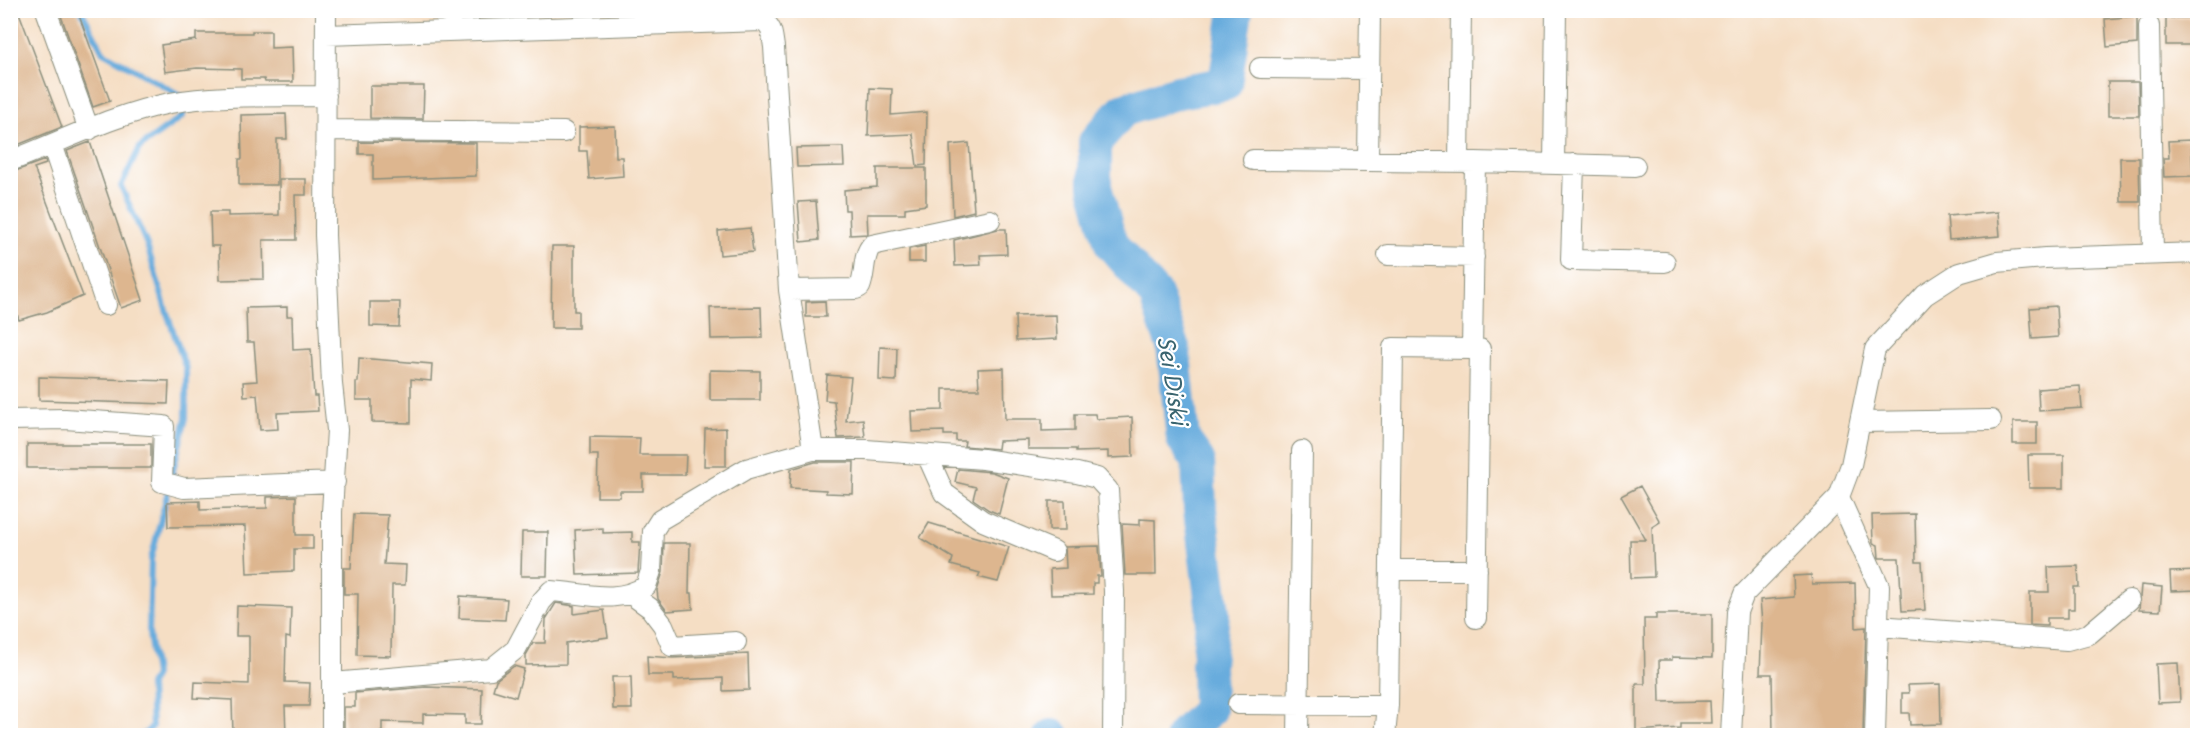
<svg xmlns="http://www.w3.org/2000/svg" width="2208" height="746" font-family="'Playpen Sans',sans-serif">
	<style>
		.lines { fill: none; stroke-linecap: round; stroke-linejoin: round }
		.stream { stroke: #68acdd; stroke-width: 6 }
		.river { stroke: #68acdd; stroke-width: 34 }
		.building { fill: #ddb68f }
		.street-casing { stroke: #8a8e7c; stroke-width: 22 }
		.street { stroke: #fff; stroke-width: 20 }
		.labels { text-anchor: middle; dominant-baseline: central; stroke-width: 4.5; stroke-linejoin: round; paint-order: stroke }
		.water-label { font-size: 22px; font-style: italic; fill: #39646f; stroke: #fff }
	</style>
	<rect width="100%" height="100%" fill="#fff"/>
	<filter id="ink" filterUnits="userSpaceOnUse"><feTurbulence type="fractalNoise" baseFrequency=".0167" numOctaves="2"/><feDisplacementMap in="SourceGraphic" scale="12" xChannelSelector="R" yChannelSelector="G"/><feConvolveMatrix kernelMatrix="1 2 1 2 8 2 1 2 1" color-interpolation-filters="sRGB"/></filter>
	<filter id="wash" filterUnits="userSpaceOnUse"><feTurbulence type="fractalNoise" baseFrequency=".008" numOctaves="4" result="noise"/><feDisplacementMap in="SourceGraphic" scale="24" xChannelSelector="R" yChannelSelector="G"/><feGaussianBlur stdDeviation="1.35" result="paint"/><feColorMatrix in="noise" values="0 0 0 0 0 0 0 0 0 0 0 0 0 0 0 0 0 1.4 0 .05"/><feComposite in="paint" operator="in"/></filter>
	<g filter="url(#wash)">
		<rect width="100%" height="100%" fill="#f5dec4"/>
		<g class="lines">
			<path class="stream" d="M81,10l22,42 77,43
				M142,736l10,-9 -2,-42 5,-10 -6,-42 2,-74 35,-141v-49l-20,-59 -19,-65 -26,-59 19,-39 43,-31 1,-12"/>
			<path class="river" d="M1052,736h1
				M1182,736l27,-26 -1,-46 5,-51 -13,-103 -2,-50 -15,-21 -10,-93 -18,-52 -44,-50 -16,-57v-45l28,-32 55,-18 47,-8 11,-74"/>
		</g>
		<g id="blocks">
			<path class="building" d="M10,10h8l44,117 -52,21z
				M59,10h18l33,91 -17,6z
				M2137,16v28l-30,3 -2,-28z
				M2166,18h29v27h-29z
				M252,31h19v17l21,-1 1,35h-28l-1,-3h-23v-10l-44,-1 -32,4 -4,-27 35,-5v-7h56z
				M2108,82h30l1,34h-31z
				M370,86h54l-1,33 -53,-1z
				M870,88l22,1 -1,26 36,-3 -1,53 -9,1 -4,-32 -45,2z
				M286,114l1,25h-10v46h-38v-26h3l-1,-44z
				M615,126l1,31h6l1,19 -34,3 -2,-28h-8v-24z
				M2191,140l2,36 -29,1 -1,-19h6l-1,-17z
				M90,142l53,158 -22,8 -54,-157z
				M359,142l117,1v33l-103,4v-26h-14z
				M969,143l5,68 -21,5 -3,-71z
				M843,147l1,19 -47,1 -1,-19z
				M2120,158h19l1,44h-19z
				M45,160l1,4 -12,4 49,128 -36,16 -28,8 -9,-28v-119z
				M877,168h49v37l-21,3v6h-38l1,20 -18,1 -1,-25h-4l-1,-20 33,-3z
				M279,179h27v16h-11l1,45h-33l1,39 -44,1 -1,-34h-8l-1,-34h18v4l51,-1z
				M816,201l3,39 -18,2 -3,-40z
				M1998,212l2,24 -51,4 -2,-24z
				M750,228l3,24 -33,3 -2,-24z
				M998,229h8l1,25 -27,1 1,10 -26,1 -1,-26z
				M552,246h22v65h4v17h-27z
				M925,246v16h-16v-13z
				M825,301l1,16h-20v-15z
				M370,302h30l-1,25 -29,-1z
				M2056,306l2,31 -26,2 -2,-31z
				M287,307v9h5l1,34 18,-1 3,47h3l1,15 -41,2 1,16 -18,1 -3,-35 -13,1 -1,-14 14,-1 -3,-39h-7l-1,-34z
				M761,307l1,31 -51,1 -1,-31z
				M1056,315l1,24 -41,2 -1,-25z
				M880,347l17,1 -1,33 -17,-1z
				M359,358l73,6 -1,17 -20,-2v44l-39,-1v-22h-16v-18h2z
				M1004,368l1,51h37v12l33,-1v-16h20l1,5 36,-2 1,40 -25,1v-7l-32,1v-3h-48v-9l-29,1 -1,8 -34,-3 1,-5h-9v-6h-12v-4l-32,1 -1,-21 32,-1v-21h36l-1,-20z
				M710,370l50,1v29h-50z
				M827,375l24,2 -5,44 17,-2 2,18 -27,1 -4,-37 -9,-1z
				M39,377l130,4 -1,23 -129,-4z
				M2080,386l2,22 -43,3 -1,-22z
				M2013,422h24v22h-24z
				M726,428v38h-22l1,-37z
				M590,437l50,1 -1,17h47l-1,20h-42v16h-23v6h-23l1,-42h-8z
				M27,444h124v24h-124z
				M2028,455h36v33h-35z
				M815,462h39l-1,32 -27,-1v-3l-36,-2 1,-19z
				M958,469l34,3 16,6 -9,36 -10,-4 -16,-11 3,-12 -21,-5z
				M1640,486l20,36 -8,5 2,50 -23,1 -1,-38h16l-25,-44z
				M296,496v39h17v14h-19v22l-47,2 -2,-47 -77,1 -1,-25 33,-1v9l67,-2v-11z
				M1049,501h16l1,29h-17z
				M354,514l34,1 -4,49 22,1 -1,20h-13l-1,71 -34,-1 1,-61h-14v-26h7z
				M1915,514l1,48h6l3,48 -23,1 -3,-53h-20l-1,-13 -5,-2 -1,-28z
				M1140,519l15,1 1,55h-31l-3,-51 18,1z
				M929,523l80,24 -11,35 -20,-5 2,-4 -29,-8 2,-7 -33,-20z
				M603,528v5l29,-1v10h8l-2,31 -61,2 -2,-45z
				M522,532h26l-1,44h-26z
				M664,543h26l-1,50h3l1,16 -26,2 -9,-12 -1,-9 6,-18z
				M1099,546l2,30h-4v7h-4v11l-42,1 -1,-26 16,-1 -1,-21z
				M2078,566l1,21h-5v22h-6v9h-21v8l-17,-1v-33h19l-1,-25z
				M2198,571v19l-27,1 -1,-19z
				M1811,575l1,9 43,-1 1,45 10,-1 -3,105h-18v3h-72l-1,-61h-12l2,-51 -2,-23 34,-3 -1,-21z
				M2141,585l21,2 -2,24 -21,-1z
				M460,596l47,3 -2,21 -46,-2z
				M556,603l18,3v8l30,-4 4,27 -42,6v21l-40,1v-10l7,-12h12l1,-24z
				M237,606l54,2 -1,30 -4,-1 -1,45 25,1 -1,23h-24l1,29h-53l-1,-35 -38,-2 1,-16 54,2v-48h-13z
				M1656,614h56v44l-40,-1v3h-13l1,42 50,-1 1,22h-31v5l-44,3v-47h9l-1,-65h12z
				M748,654l1,36 -26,1v-13l-49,2v-5h-26l-1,-19 26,2z
				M2178,663l2,39 -22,1 -2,-39z
				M514,666l10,3 -8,28 -23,-7 3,-10z
				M612,677h19l1,32h-19z
				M1940,684l1,40 -31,1 -1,-12h-7v-20h7l-1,-8z
				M426,687l56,2 -1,35h-16v-9l-42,-1v9l-41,-1v10l-38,-1v-24h11v-14z"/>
		</g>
	</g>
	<g filter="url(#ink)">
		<use href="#blocks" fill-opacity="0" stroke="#8a8e7c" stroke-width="1.5"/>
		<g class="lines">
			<defs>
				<path id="street" d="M46,10l43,120
					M326,10l-1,225 7,149 5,46 -5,82v224
					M2149,26l4,228
					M326,35l436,-14c11,5 10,15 12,26l15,243 24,160
					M1260,68l109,1
					M326,130l238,2
					M52,144l54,161
					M1253,160l222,2 -3,187h8l-4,269
					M10,161c53,-20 105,-47 160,-58 49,-9 105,-6 156,-7
					M1368,161l2,-151
					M1459,162l2,-152
					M1475,162l160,4
					M1554,164l2,-154
					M1574,164l-3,96 94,2
					M1388,255l86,2
					M789,290l67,-1 4,-2c6,-14 2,-31 12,-42l118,-25
					M10,420l55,-1 99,7 -2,56 22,6 151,-6
					M1861,422l130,-2
					M927,455l17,38 39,28 71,30
					M1839,497l40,89 -4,150
					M1390,570h87
					M632,595l18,13 13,17 9,21 64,-4
					M1878,626l189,14 22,-6 40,-34
					M333,683l158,-14 25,-20 25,-47 10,-11c34,2 65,14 95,-5l5,-15 2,-40 7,-11 86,-51 67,-19h53l117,9 94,14 20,5 11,12 6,101 -1,145
					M1238,704l150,1
					M1298,736l4,-285
					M1385,736l3,-31 5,-357 79,1
					M1731,736l6,-124 7,-18 95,-97 12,-32 24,-116 50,-54 34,-22 38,-11 48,-4 153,-5"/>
			</defs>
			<use href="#street" class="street-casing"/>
			<use href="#street" class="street"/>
		</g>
	</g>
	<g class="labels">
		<g class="water-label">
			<text transform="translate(1174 380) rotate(81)">Sei Diski</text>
		</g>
	</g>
	<rect width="2208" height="746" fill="none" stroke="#fff" stroke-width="36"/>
</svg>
